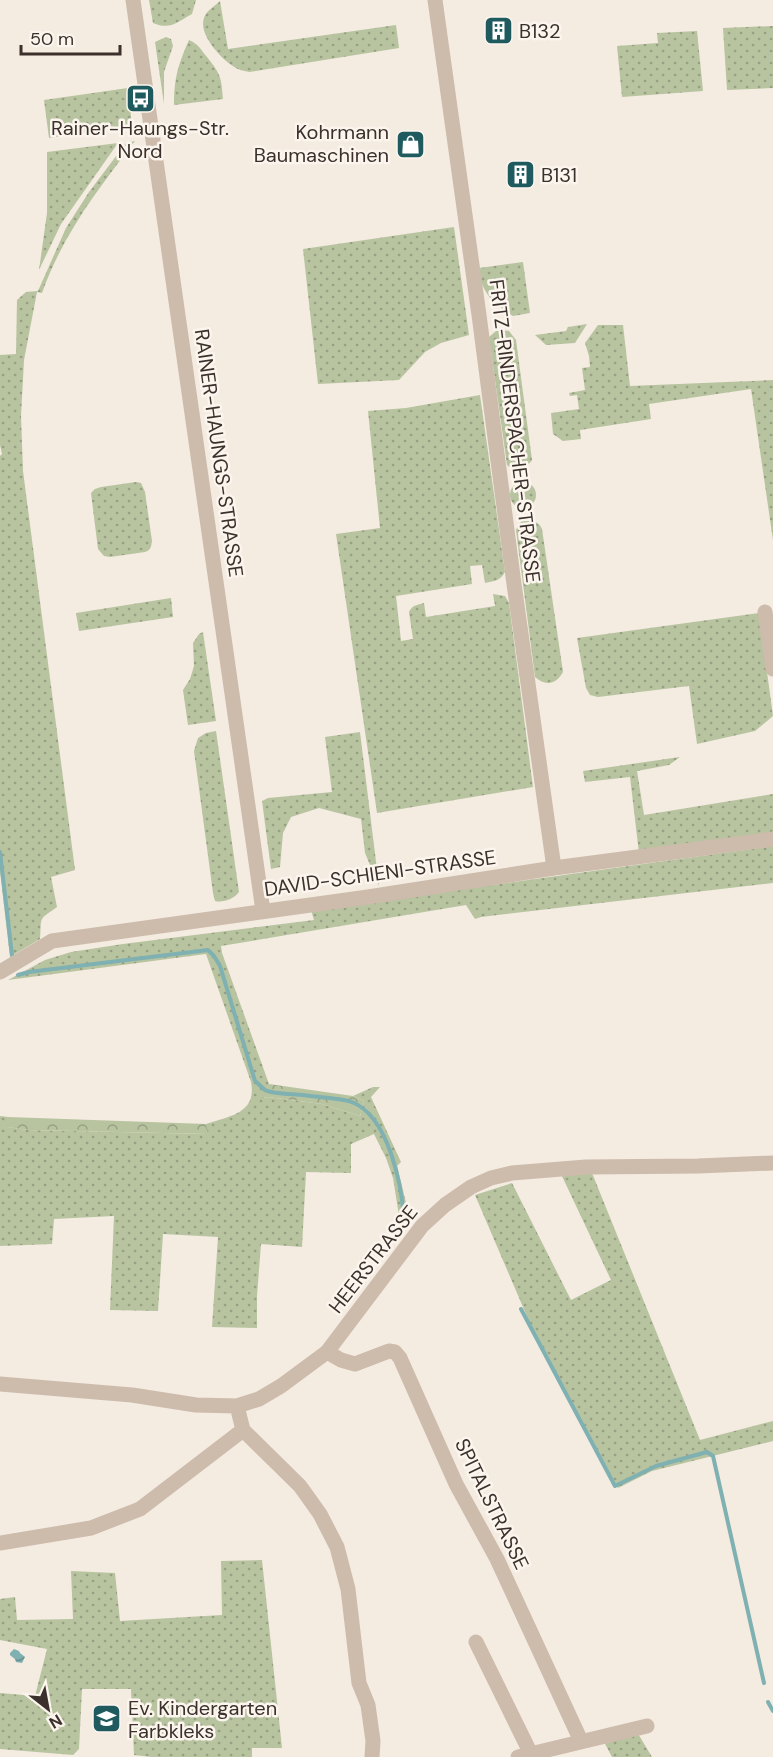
<svg xmlns="http://www.w3.org/2000/svg" width="773" height="1757" font-family="'DM Sans',sans-serif">
	<style>
		.grass { fill: url(#grass-dots) }
		.forest { fill: url(#forest-crowns) }
		.water { fill: url(#water-waves) }
		.lines { fill: none; stroke-linecap: round; stroke-linejoin: round }
		.stream { stroke: #7fb0b2; stroke-width: 4 }
		.minor { stroke: #cdbbac; stroke-width: 15 }
		.labels { text-anchor: middle; dominant-baseline: central; stroke-width: 5; stroke-linejoin: round; paint-order: stroke }
		.poi-label { font-size: 20px; fill: #3b302b; stroke: #fbf5ee; text-anchor: start }
		.street-label { font-size: 20px; fill: #3b302b; stroke: #fbf5ee }
	</style>
	<defs>
		<pattern id="grass-dots" width="8" height="8" patternUnits="userSpaceOnUse" patternTransform="scale(1.5)"><rect width="8" height="8" fill="#b8c4a0"/><path d="M2 2h.1M6 6h.1" fill="none" stroke="#97a083" stroke-width="1.8" stroke-linecap="round"/></pattern>
		<pattern id="forest-crowns" width="20" height="18" patternUnits="userSpaceOnUse" patternTransform="scale(1.5)"><rect width="20" height="18" fill="#b8c4a0"/><path d="M2 6a3 3 0 1 1 6 0M12 15a3 3 0 1 1 6 0" fill="none" stroke="#97a083"/></pattern>
		<pattern id="water-waves" width="16" height="10" patternUnits="userSpaceOnUse" patternTransform="scale(1.5)"><rect width="16" height="10" fill="#7fb0b2"/><path d="M0 5q4-4 8 0t8 0" fill="none" stroke="#699091"/></pattern>
	</defs>
	<rect width="100%" height="100%" fill="#f4ebe1"/>
	<path class="grass" d="M149,0h47l-4,14c-16,9 -22,16 -39,9z
		M220,1l8,48 168,-24 3,23 -150,24c-4,-1 -10,-2 -13,-4 -14,-8 -38,-33 -32,-50 2,-7 11,-12 16,-17z
		M773,26v62l-46,2 -4,-62z
		M697,31l6,60 -81,6 -5,-51 41,-3 -1,-10z
		M166,37l5,2 2,7 -9,26v32l-9,-62z
		M189,40c11,5 11,9 18,17 14,18 14,19 16,42l-49,6c0,-27 4,-40 15,-65z
		M128,88l4,38 -83,12 -5,-38z
		M135,141c-37,48 -73,95 -93,152l-5,-1 -13,68 -3,56 2,55 52,399 -24,7 6,30c-20,14 -15,9 -17,32l-30,18 -10,-86v-415l2,-2 -2,-9v-90l16,-1 1,-54 9,-8 12,-1 28,-63 23,-36 37,-49z
		M118,143l-57,81 -22,46 8,-57v-61z
		M454,227l15,108 -28,8 -16,9 -26,28 -81,4 -15,-135z
		M523,262l7,51 -17,3c-19,-12 -33,-24 -34,-48z
		M587,324l-12,19 -29,2 -11,-10 31,-4 2,-4z
		M598,325h25l7,61 143,-6v160l-22,-151 -102,15 2,15 -71,11 1,9 -18,2 -10,-7 -2,-21 28,-4 -2,-14 -7,1 -1,-3 16,-3 -3,-22 8,-1 -1,-11 -4,-13z
		M502,330l7,1 7,9 16,120c-6,9 -16,13 -25,5l-18,-128 7,-6z
		M480,395l25,177c-5,9 -11,9 -20,11l-3,-18 -12,1 2,18 -76,12 5,45 12,-2 -4,-27c3,-7 8,-7 15,-9l2,14 69,-11 -2,-12 12,2 4,7 24,184 -156,26 -41,-279 44,-6 -12,-117 38,-3z
		M136,482l5,1 4,9 7,49c-1,6 -1,9 -7,11l-35,5 -6,-1 -6,-7 -7,-56 4,-4 6,-2z
		M510 495a13 13 0 1 1 26 0a13 13 0 1 1-26 0Z
		M523,520c8,0 16,1 19,9l21,143c-7,13 -18,14 -28,5l-19,-147 3,-6z
		M171,598l2,19 -94,14 -3,-18z
		M759,613l14,103 -18,15 -58,13 -8,-58 -91,11 -8,-2 -4,-7 -9,-50z
		M203,632l13,89 -28,4 -5,-35 7,-11 4,-13 -1,-23 6,-9z
		M216,731l23,161c-5,7 -16,11 -24,9l-2,-8 -19,-142 4,-13 8,-5z
		M360,732l19,154 -14,-33 -4,-34 -42,-11 -28,9 -8,16 -3,34 -9,2 -9,-68 6,-3 64,-6 -7,-55z
		M680,757l-11,8 -32,6 7,44 129,-21v41l-134,18 -9,-76 -45,5 -2,-11z
		M773,846v37l-292,34 -6,2 -9,-14 -245,41 1,7 47,131 -6,14 5,-1 54,7 38,12 4,-15 -11,-5 20,-9h7l-9,10 30,65 -4,4 13,53 -9,9 -8,-50 -7,-20 -12,-24 -23,10v29l-45,-1 -4,75 -41,-3 -4,52v32l-45,-1 6,-90 -55,-3 -5,77 -48,-1 4,-94 -60,3 -2,25 -52,2v-130l8,1v10l20,3 179,4 -1,-10c24,-8 51,-11 45,-42l-45,-128 -198,26 37,-20 26,-8 52,-8 191,-24 -3,-10z
		M592,1173l108,267 73,-19v20l-121,30 -34,17 -89,-167 -54,-126 37,-12 59,117 40,-20 -50,-106z
		M262,1560l20,188h-30v9h-100l-18,-2 -3,-66h-49l-3,60 -6,6 -73,-6v-56l35,3 12,-47 -47,-9v-41l15,-2 2,23 56,-1 -2,-48 44,2 5,48 102,-6 -1,-54z
		M637,1732l15,25h-40l-9,-17z"/>
	<path class="forest" d="M269,1084l84,12 11,5 -4,15 -38,-12 -54,-7 -6,1z
		M8,1117l198,7 2,10 -180,-4 -21,-3z"/>
	<path class="water" d="M14,1649l5,2 1,2 5,4 -3,6 -6,-1 -1,-3 -5,-4v-2z"/>
	<g class="lines">
		<path class="stream" d="M0,852l12,103
			M18,975l11,-3 179,-22 6,6 6,10 35,115c3,2 7,7 10,9 7,4 28,4 37,5 14,2 38,3 50,7 37,15 50,84 52,118
			M521,1309l94,177 41,-20 51,-14 6,4 51,227
			M768,1702l5,9"/>
		<path class="minor" d="M133,0l130,911
			M435,0l44,315 35,269 40,284
			M765,612l8,57
			M0,972l52,-31 316,-44 186,-29 219,-29
			M327,1352l14,8 14,4 34,-13 6,1 5,6 56,126 41,75 84,182
			M0,1384l132,11 64,10 41,1 22,-7 22,-13 46,-34 95,-126 23,-21 26,-18 20,-9 21,-5 74,-6 112,-1 75,-3
			M237,1406l6,24 57,56 20,28 17,33 11,42 11,94 9,22 5,36 -1,16
			M0,1543l91,-15 49,-19 103,-79
			M476,1642l55,112
			M518,1757l129,-31"/>
	</g>
	<defs>
		<symbol id="building-square" viewBox="-11 -11 22 22"><rect x="-9" y="-9" width="18" height="18" rx="4" fill="#1f5a5e" stroke="#fbf5ee"/><path d="M-4-6H4V6H1V3H-1V6H-4ZM-2.5-4.3h1.7v1.8h-1.7ZM.8-4.3h1.7v1.8H.8ZM-2.5-1h1.7V.8h-1.7ZM.8-1h1.7V.8H.8Z" fill="#fff"/></symbol>
		<symbol id="bus-square" viewBox="-11 -11 22 22"><rect x="-9" y="-9" width="18" height="18" rx="4" fill="#1f5a5e" stroke="#fbf5ee"/><path d="M-5-6H5V4H4V6H2V4H-2V6H-4V4H-5ZM-3.5-4V0h7V-4ZM-3.5 1.2v1.5H-2V1.2ZM2 1.2v1.5H3.5V1.2Z" fill="#fff"/></symbol>
		<symbol id="shop-square" viewBox="-11 -11 22 22"><rect x="-9" y="-9" width="18" height="18" rx="4" fill="#1f5a5e" stroke="#fbf5ee"/><path d="M-5-2.5h2.3a2.7 3.5 0 0 1 5.4 0H5L5.5 6h-11ZM-1.5-2.5h3a1.5 2.3 0 0 0-3 0Z" fill="#fff"/></symbol>
		<symbol id="school-square" viewBox="-11 -11 22 22"><rect x="-9" y="-9" width="18" height="18" rx="4" fill="#1f5a5e" stroke="#fbf5ee"/><path d="M0-5L7-2L0 1L-7-2ZM-4 1L0 2.5L4 1V4Q0 6-4 4Z" fill="#fff"/></symbol>
	</defs>
	<g fill-rule="evenodd">
		<use href="#building-square" x="482" y="14" width="33" height="33"/>
		<use href="#bus-square" x="124" y="82" width="33" height="33"/>
		<use href="#shop-square" x="394" y="128" width="33" height="33"/>
		<use href="#building-square" x="504" y="158" width="33" height="33"/>
		<use href="#school-square" x="90" y="1702" width="33" height="33"/>
	</g>
	<g class="labels">
		<g class="poi-label">
			<text x="519" y="31">B132</text>
			<text x="140" y="128" text-anchor="middle">Rainer-Haungs-Str.<tspan x="140" dy="23">Nord</tspan></text>
			<text x="389" y="132" text-anchor="end">Kohrmann<tspan x="389" dy="23">Baumaschinen</tspan></text>
			<text x="541" y="175">B131</text>
			<text x="128" y="1708">Ev. Kindergarten<tspan x="128" dy="23">Farbkleks</tspan></text>
		</g>
		<g class="street-label">
			<text transform="translate(515 431) rotate(83)">FRITZ-RINDERSPACHER-STRASSE</text>
			<text transform="translate(219 453) rotate(82)">RAINER-HAUNGS-STRASSE</text>
			<text transform="translate(380 873) rotate(-8)">DAVID-SCHIENI-STRASSE</text>
			<text transform="translate(373 1259) rotate(-52)">HEERSTRASSE</text>
			<text transform="translate(492 1504) rotate(64)">SPITALSTRASSE</text>
		</g>
	</g>
	<g transform="translate(48 1709) rotate(149)" stroke="#fbf5ee" stroke-width="4.5" paint-order="stroke">
	<path d="M0-4.5L10 22L0 15L-10 22Z" fill="#3b302b"/>
	<text y="-9" font-size="16" font-weight="bold" text-anchor="middle" fill="#3b302b">N</text>
	</g>
	<path d="M21 45v9h99v-9" fill="none" stroke="#3b302b" stroke-width="3"/>
	<text x="30" y="45" font-size="18" fill="#3b302b" stroke="#fbf5ee" stroke-width="4.5" paint-order="stroke">50 m</text>
</svg>
